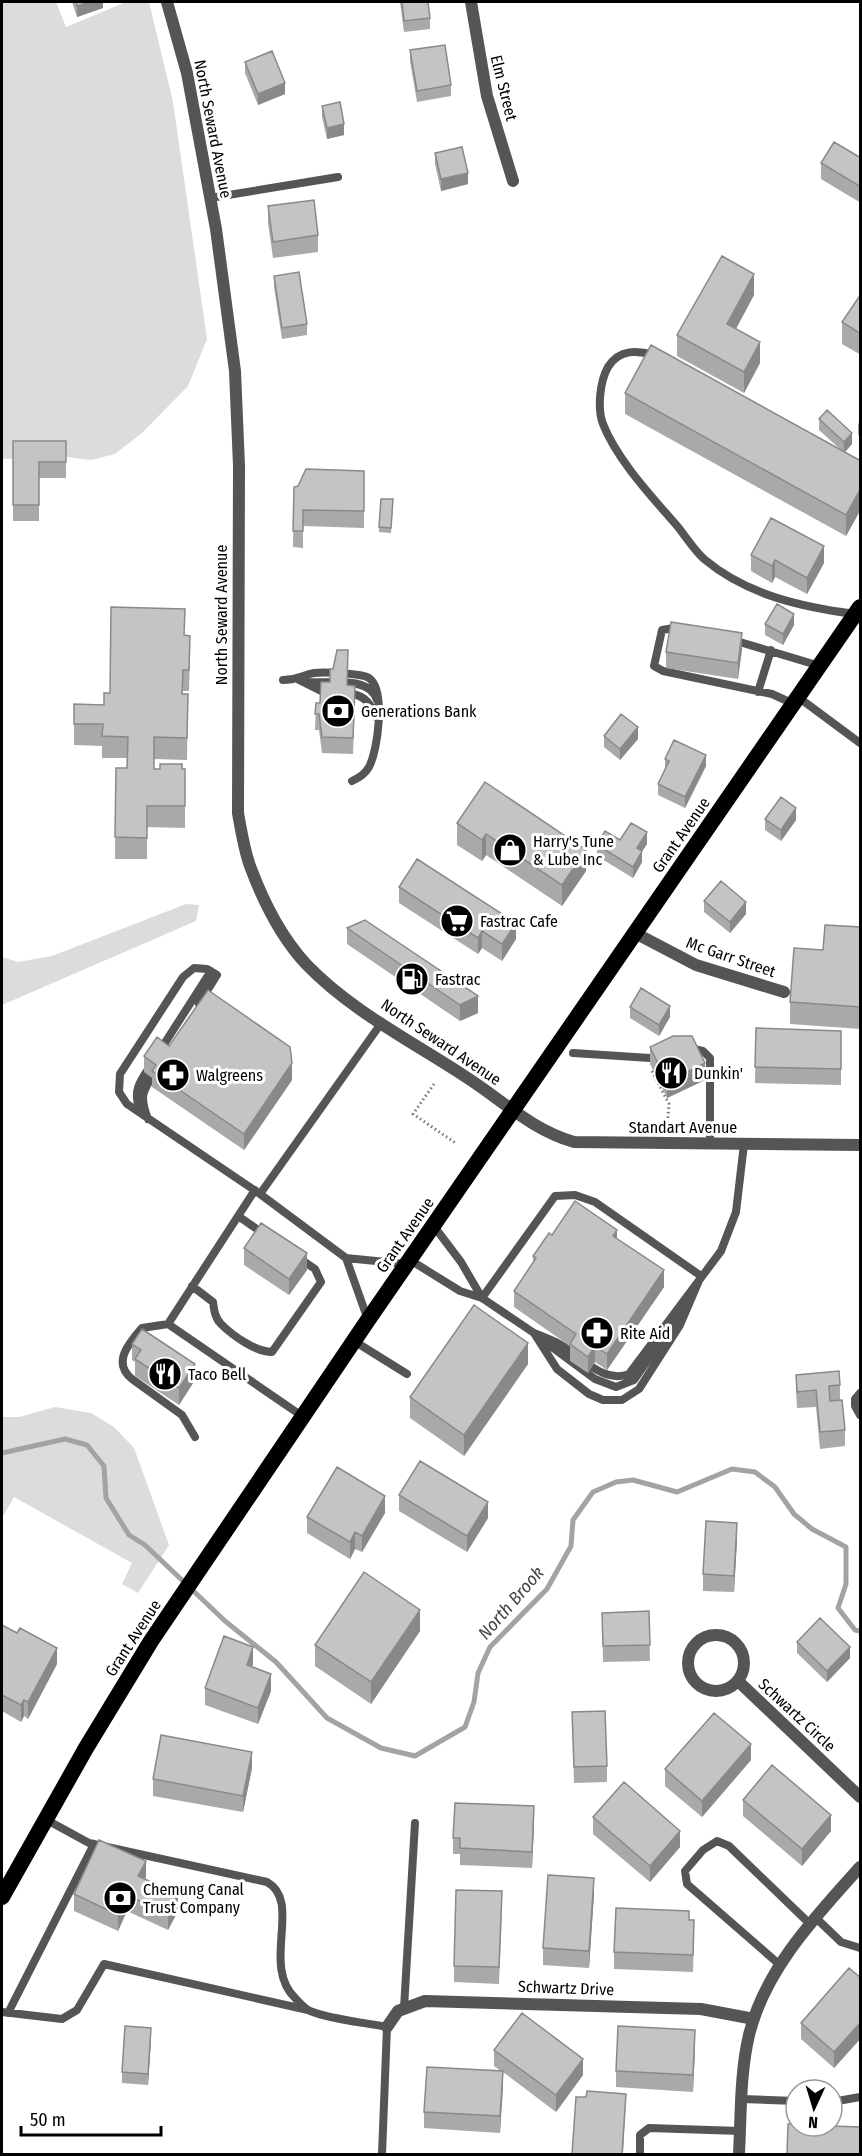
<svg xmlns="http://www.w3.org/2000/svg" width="862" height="2156" font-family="'Fira Sans Condensed',sans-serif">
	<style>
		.green { fill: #dcdcdc }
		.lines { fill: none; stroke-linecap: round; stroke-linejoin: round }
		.stream { stroke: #a3a3a3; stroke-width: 5 }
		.path { stroke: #777; stroke-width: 3; stroke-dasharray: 1.5 3; stroke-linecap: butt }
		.service { stroke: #555; stroke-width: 8 }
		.minor { stroke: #555; stroke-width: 12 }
		.tertiary { stroke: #555; stroke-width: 12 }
		.trunk { stroke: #000; stroke-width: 16 }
		.wall { fill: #a9a9a9 }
		.shaded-wall { fill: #898989 }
		.building { fill: #c4c4c4; stroke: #898989; stroke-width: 1.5 }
		.labels { text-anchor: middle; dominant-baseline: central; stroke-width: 6; stroke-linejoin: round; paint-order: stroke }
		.street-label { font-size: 16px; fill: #000; stroke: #fff }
		.poi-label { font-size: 16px; fill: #000; stroke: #fff; text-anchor: start }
		.water-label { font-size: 18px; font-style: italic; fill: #444; stroke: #fff }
	</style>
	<rect width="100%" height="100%" fill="#fff"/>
	<path class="green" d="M2,2h54l10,25 60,-25h23l24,100 34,237 -19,47 -46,47 -27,21 -24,6 -25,-3 -64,2z
		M186,904l13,1 -3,16 -194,84v-48l16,5 34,-6z
		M55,1407l36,6 23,14 20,21 35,97 -31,48 -16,-9 10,-21 -118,-66 -12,21v-101h17z"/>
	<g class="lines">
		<path class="stream" d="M2,1453l63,-14 22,6 17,21 2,32 23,37 16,10 80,76 51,41 51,56 54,30 34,8 50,-29 9,-25 4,-29 12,-26 57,-58 24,-43 2,-26 20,-28 23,-10 17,-2 44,12 55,-23 23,3 20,15 19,27 18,15 34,18v37l-8,24 17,22 5,1"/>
		<path class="path" d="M652,1071l17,33 -2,24
			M434,1084l-21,30 44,30"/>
		<path class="service" d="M210,198l128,-21
			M656,355c-19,-4 -36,-7 -48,12 -8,14 -11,41 -5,57 14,36 50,74 75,103 8,10 16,23 26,32 43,36 97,48 151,55
			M680,627l-18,3 -8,36 9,5 109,23 22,10
			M733,640l87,26
			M283,680c16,0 19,-5 31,-7 10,-1 47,0 55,5 17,12 9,72 0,89 -4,7 -9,10 -17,14
			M299,680l24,12h8
			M308,682c20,2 61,-7 69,18
			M758,692l13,-42
			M344,693c17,0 27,8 32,24
			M798,697l62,46
			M199,1004l18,-29 -10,-6 -13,-1 -11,9 -63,97 -1,18 8,12 133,90
			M689,1048l14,3 7,7v86
			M159,1052l52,-81
			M573,1053l77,5 10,-2
			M140,1110c-8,-19 0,-29 11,-45
			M148,1119c-10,-26 -4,-29 10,-51
			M255,1190l-87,134 134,92
			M238,1216l26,18
			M433,1225l28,37 21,36 73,-102 20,-1 20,7 106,74
			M346,1258l60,6
			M410,1260l50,31 22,7 52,35 23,36 32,25 14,6h19l17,-11 41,-64 21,-49
			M192,1286l21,16c1,8 2,16 8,22 12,12 35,28 51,28l49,-70 -6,-13 -16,-11
			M368,1320l-22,-62 -86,-64 122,-172
			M168,1324l-26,4c-14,16 -30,35 -10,51l50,36 13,22
			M534,1333c9,4 19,7 27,12 21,12 42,39 68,29l92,-123 15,-39 8,-68
			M541,1339l54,40 21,8 18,-7 47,-67
			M354,1341l53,33
			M860,1393l-5,6v7l5,9
			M45,1819l44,24 178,39c36,20 -7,84 29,117 4,4 9,10 14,12 23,9 52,11 77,16l-5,127
			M816,1918l25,24 19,6
			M780,1965l-93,-81 -2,-13 18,-21 14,-9 12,5 82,79
			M404,2008l11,-185
			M2,2012l60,7 15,-9 27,-46 204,46
			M8,2013l86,-169
			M742,2099l54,2
			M832,2102l28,-5
			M640,2154v-19l9,-7 91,3"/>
		<path class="minor" d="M471,2l16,94 26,85
			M635,933l61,32 88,27
			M688 1663a28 28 0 1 1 56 0a28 28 0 1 1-56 0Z
			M738,1681l122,116
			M387,2027l11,-16 27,-10 276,8 53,10
			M739,2154c2,-39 1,-81 10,-119 16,-66 67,-119 111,-168"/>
		<path class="tertiary" d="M167,2l20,71 29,156 19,142 4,95 -1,347c3,17 6,36 12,53 13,35 31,71 56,98 45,47 107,78 160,113 36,23 66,53 108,65l286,3"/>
		<path class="trunk" d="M2,1897l84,-149 65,-107 217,-321 492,-713"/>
	</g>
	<path class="wall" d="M72,2h31v6l-26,9z
		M400,2h28l2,16v11l-26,3z
		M410,50l41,35v11l-34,6 -7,-41z
		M245,62l40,32 -27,11 -13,-32z
		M322,106l22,29 -17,4 -5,-22z
		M435,153l33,31 -27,7 -6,-27z
		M861,158v45l-40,-24v-16z
		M268,206l50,29v17l-45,6 -5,-35z
		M274,276l33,48v11l-25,4 -8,-52z
		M861,294v61l-19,-11v-22z
		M754,295l-18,34 24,34 -16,30 -67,-37v-21z
		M625,393l216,57 -22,-20v-11l33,25 -7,8 16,9v48l-15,27 -221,-122z
		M861,420v17l-3,-2v-11z
		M13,441h53v37h-27v43h-26z
		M364,471v57l-61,-2v22l-10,-1 1,-60z
		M393,505l-2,28 -12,-1v-5z
		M751,555l73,8 -17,31 -32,-17 -3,6 -21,-12z
		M765,624l29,1 -11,20 -18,-10z
		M184,635l6,22 -1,34h-6v3h5l-1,66 -33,-1v10h31v59l-38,-1v32h-32l1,-91h11v-10h-25v-12l-28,-1v-41l30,1 6,-12z
		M742,649l-4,30 -72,-11v-16z
		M347,685l8,17 -2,52 -31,-1 -3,-23h-4l1,-27h4z
		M604,736l34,3 -18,21 -16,-13z
		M665,759l41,7 -21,42 -27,-13v-11l7,-14z
		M485,782l101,89 -24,35 -76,-51 -4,6 -25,-16v-22z
		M765,819l31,1 -15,21 -16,-11z
		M620,840l27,4 -5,7v11l-9,16 -36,-22v-11z
		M399,887l117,52 -14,22 -20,-13 -4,6 -79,-51z
		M704,901l42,13 -16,19 -26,-21z
		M861,927v102l-71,-5v-22l33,-52z
		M347,928l131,85 -18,8 -113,-77z
		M630,1007l40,10 -11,19 -29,-18z
		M756,1028l85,3v54l-86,-2z
		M169,1046l123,34 -48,70 -92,-63v-9l-8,-6v-16z
		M650,1047l55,33 -38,18 -17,-34z
		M552,1235l65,4 47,48 -57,83 -12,-8 -7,11 -18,-12v-15l-56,-39v-16l19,-29v-6z
		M244,1248l63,22 -18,25 -45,-30z
		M132,1344l63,36 -16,25 -44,-29v-14l-3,-2z
		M528,1364l-64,92 -54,-38v-21z
		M796,1375l44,10v15l5,30v16l-25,3 -4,-42 -19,1 -1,-17z
		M399,1495l89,23 -21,34 -68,-41z
		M385,1513l-23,39 -7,-3 -5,10 -43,-26v-16z
		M737,1540l-3,52 -31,-1v-17z
		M649,1611l1,50 -47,1 -1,-49z
		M2,1625l55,39 -29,55 -4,-3 -3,6 -19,-11z
		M420,1631l-49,73 -56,-38v-21z
		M797,1642l53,16 -23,24 -30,-29z
		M253,1664l-1,3 19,24 -13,33 -53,-19v-17z
		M572,1712l35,54v16l-33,1z
		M751,1760l-49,57 -37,-31v-17z
		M252,1768l-9,44 -90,-16v-17z
		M743,1800l88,31 -29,35 -59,-50z
		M593,1817l87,30 -30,35 -57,-48z
		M534,1823l-2,45 -72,-3v-11h-7v-16z
		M146,1877l-1,2 33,32 -10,19 -41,-19 -9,20 -44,-20v-17z
		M594,1894l-5,74 -46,-3v-17z
		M502,1908l-3,76 -45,-2v-16z
		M689,1920l5,17 -1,35 -79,-3v-17z
		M861,1978v60l-27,30 -33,-29v-16z
		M151,2039l-3,46 -26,-2v-11z
		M695,2047l-2,45 -77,-5v-16z
		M494,2050l89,25 -27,37 -53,-40 -3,61 -76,-5v-16l77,-41 -7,-5z"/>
	<path class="shaded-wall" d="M89,2h14v6l-26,9v-11z
		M285,83v11l-27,11v-11z
		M344,124v11l-17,4v-11z
		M468,173v11l-27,7v-12z
		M754,274v21l-27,50v-21z
		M760,342v21l-16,30v-21z
		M852,433v11l-8,9v-11z
		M861,488v21l-15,27v-21z
		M824,546v17l-17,31v-16z
		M775,560v17l-3,6v-17z
		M794,614v11l-11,20v-11z
		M742,633v16l-4,30v-16z
		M638,727v12l-18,21v-11z
		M706,755v11l-21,42v-11z
		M796,808v12l-15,21v-11z
		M647,832v12l-10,15v-11z
		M486,834v21l-4,6v-21z
		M586,850v21l-24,35v-21z
		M642,851v11l-9,16v-11z
		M746,902v12l-16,19v-11z
		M516,923v16l-14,22v-17z
		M482,931v17l-4,6v-16z
		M478,996v17l-18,8v-16z
		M670,1006v11l-11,19v-11z
		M292,1063v17l-48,70v-16z
		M705,1063v17l-38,18v-16z
		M617,1230v16l-4,-10z
		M307,1253v17l-18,25v-16z
		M664,1270v17l-57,83v-16z
		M528,1343v21l-64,92v-21z
		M595,1346v16l-7,11v-16z
		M195,1364v16l-16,25v-17z
		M385,1496v17l-23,39v-16z
		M488,1502v16l-21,34v-16z
		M737,1523v17l-3,52v-16z
		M355,1532v17l-5,10v-17z
		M420,1610v21l-49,73v-22z
		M253,1647v17l-6,18v-17z
		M850,1647v11l-23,24v-11z
		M57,1648v16l-29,55v-17z
		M271,1674v17l-13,33v-16z
		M24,1700v16l-3,6v-17z
		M751,1744v16l-49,57v-16z
		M252,1752v16l-9,44v-16z
		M534,1806v17l-2,45v-16z
		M831,1815v16l-29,35v-17z
		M680,1831v16l-30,35v-16z
		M146,1861v16l-8,16v-17z
		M594,1878v16l-5,74v-17z
		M178,1894v17l-10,19v-16z
		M127,1895v16l-9,20v-16z
		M861,2022v16l-27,30v-16z
		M151,2028v11l-3,46v-11z
		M695,2030v17l-2,45v-17z
		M583,2059v16l-27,37v-17z
		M503,2071v17l-3,45v-17z
		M626,2094l-3,60h-1z"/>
	<path class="building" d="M76,2h13l-12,4z
		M402,2h26l2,16 -26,3z
		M445,45l6,40 -34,6 -7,-41z
		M272,51l13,32 -27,11 -13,-32z
		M340,102l4,22 -17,4 -5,-22z
		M834,142l27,16v29l-40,-24z
		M462,147l6,26 -27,6 -6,-26z
		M314,200l4,35 -45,7 -5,-36z
		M722,256l32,18 -27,50 33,18 -16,30 -67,-37z
		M299,272l8,52 -25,4 -8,-52z
		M861,294v40l-19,-12z
		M651,345l210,116v27l-15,27 -221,-122z
		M827,410l25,23 -8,9 -25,-23z
		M13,441h53v21h-27v43h-26z
		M306,469l58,2v40l-61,-1v21h-10l1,-44 4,-1z
		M381,499h12l-2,29 -12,-1z
		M771,518l53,28 -17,32 -32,-18 -3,6 -21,-11z
		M777,604l17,10 -11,20 -18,-10z
		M111,607l74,2 -1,26 6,1 -1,34h-6l-1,24h6l-1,44 -33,-1v32h6v-5h22v5h3v37h-38v32l-32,-1 1,-69h11l1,-31 -26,-1 1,-12h-29v-20l30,1v-12h6z
		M671,622l71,11 -4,30 -72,-11z
		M337,650h11l-1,35 8,1 -2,52 -31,-1 -3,-23h-4l1,-11h4l1,-21h9v-13h3z
		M621,714l17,13 -18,22 -16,-13z
		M674,740l32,15 -21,42 -27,-13 11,-23 -4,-2z
		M485,782l101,68 -24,35 -76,-51 -4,6 -25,-17z
		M781,797l15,11 -15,22 -16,-11z
		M631,823l16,9 -10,16 5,3 -9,16 -36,-22 8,-14 15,9z
		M417,859l99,64 -14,21 -20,-13 -4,7 -79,-51z
		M721,881l25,21 -16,20 -26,-21z
		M365,920l113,76 -18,9 -113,-77z
		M825,925l36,2v80l-71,-5 4,-54 29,2z
		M641,988l29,18 -11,19 -29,-18z
		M208,990l82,57 2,16 -48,71 -92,-63 4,-6 -12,-9 13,-19 12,9z
		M756,1028l85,3v38l-86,-2z
		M673,1036h19l13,27 -38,19 -17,-35z
		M575,1201l42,29 -4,6 51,34 -57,84 -12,-8 -7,11 -18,-13 6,-10 -62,-43 22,-33 -3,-2 16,-23 3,2z
		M261,1223l46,30 -18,26 -45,-31z
		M474,1305l54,38 -64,92 -54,-38z
		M142,1329l53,35 -16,24 -44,-29 6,-9 -9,-6z
		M839,1371l1,14 -11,1 1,15 12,-1 3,30 -25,2 -4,-42 -19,2 -1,-17z
		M420,1461l68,41 -21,34 -68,-41z
		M337,1467l48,29 -23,40 -7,-4 -5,10 -43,-25z
		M706,1521l31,2 -3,53 -31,-2z
		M364,1572l56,38 -49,72 -56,-37z
		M649,1611l1,34 -47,1 -1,-33z
		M820,1618l30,29 -23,24 -30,-29z
		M2,1625l15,8 3,-5 37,20 -29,54 -4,-2 -3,5 -19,-10z
		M224,1636l29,11 -6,18 24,9 -13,34 -53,-20z
		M605,1711l2,55 -33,1 -2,-55z
		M714,1713l37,31 -49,57 -37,-32z
		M161,1735l91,17 -9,44 -90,-17z
		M772,1765l59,50 -29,34 -59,-49z
		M624,1782l56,49 -30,35 -57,-49z
		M455,1803l79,3 -2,46 -72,-4v-10h-7z
		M99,1840l47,21 -8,15 40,18 -10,20 -41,-19 -9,20 -44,-21z
		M548,1875l46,3 -5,73 -46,-3z
		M456,1890l46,1 -3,76 -45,-1z
		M616,1908l73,3v9h5l-1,35 -79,-3z
		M849,1968l12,10v44l-27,30 -33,-29z
		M522,2013l61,46 -27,36 -62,-45z
		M125,2026l26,2 -3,46 -26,-2z
		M618,2026l77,4 -2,45 -77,-4z
		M427,2067l76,4 -3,45 -76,-4z
		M587,2091l39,3 -4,60h-50l4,-57h10z
		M788,2124h8v2h33l32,1v27h-74z"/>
	<defs>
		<symbol id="bank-disc" viewBox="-11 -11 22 22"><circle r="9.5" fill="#000" stroke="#fff"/><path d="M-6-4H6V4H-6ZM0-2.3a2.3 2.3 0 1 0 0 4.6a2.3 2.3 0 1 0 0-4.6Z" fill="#fff"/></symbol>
		<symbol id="shop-disc" viewBox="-11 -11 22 22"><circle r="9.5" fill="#000" stroke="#fff"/><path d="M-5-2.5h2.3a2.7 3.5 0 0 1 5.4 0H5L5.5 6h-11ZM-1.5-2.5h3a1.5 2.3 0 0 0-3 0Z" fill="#fff"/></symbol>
		<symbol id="supermarket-disc" viewBox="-11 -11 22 22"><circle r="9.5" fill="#000" stroke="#fff"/><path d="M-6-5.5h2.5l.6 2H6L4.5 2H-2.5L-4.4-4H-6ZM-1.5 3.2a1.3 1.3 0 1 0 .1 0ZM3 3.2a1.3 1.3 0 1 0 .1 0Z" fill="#fff"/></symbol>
		<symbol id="fuel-disc" viewBox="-11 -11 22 22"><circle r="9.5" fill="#000" stroke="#fff"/><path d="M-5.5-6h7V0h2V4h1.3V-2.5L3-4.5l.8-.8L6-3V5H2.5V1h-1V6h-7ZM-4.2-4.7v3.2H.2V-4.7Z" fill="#fff"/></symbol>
		<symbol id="restaurant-disc" viewBox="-11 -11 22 22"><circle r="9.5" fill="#000" stroke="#fff"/><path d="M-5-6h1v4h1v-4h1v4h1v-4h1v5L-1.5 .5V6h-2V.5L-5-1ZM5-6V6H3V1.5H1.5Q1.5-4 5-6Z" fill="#fff"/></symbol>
		<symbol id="pharmacy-disc" viewBox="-11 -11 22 22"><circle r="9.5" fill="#000" stroke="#fff"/><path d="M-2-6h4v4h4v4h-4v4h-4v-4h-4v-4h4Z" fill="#fff"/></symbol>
	</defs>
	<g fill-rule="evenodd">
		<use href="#bank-disc" x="319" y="692" width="38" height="38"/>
		<use href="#shop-disc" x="491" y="831" width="38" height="38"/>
		<use href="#supermarket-disc" x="438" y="902" width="38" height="38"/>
		<use href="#fuel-disc" x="393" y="960" width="38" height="38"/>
		<use href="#restaurant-disc" x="652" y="1054" width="38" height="38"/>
		<use href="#pharmacy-disc" x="154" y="1056" width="38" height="38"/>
		<use href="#pharmacy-disc" x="578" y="1314" width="38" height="38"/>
		<use href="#restaurant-disc" x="146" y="1355" width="38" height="38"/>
		<use href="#bank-disc" x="101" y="1879" width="38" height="38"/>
	</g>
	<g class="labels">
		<g class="street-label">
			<text transform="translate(504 88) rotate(76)">Elm Street</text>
			<text transform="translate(213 129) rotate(79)">North Seward Avenue</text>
			<text transform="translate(221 615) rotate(-90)">North Seward Avenue</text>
			<text transform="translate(681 835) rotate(-55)">Grant Avenue</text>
			<text transform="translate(731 957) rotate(19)">Mc Garr Street</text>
			<text transform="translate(441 1042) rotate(34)">North Seward Avenue</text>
			<text x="683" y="1127">Standart Avenue</text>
			<text transform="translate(405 1235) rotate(-55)">Grant Avenue</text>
			<text transform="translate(133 1638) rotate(-57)">Grant Avenue</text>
			<text transform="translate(797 1715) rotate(43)">Schwartz Circle</text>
			<text transform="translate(566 1988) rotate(2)">Schwartz Drive</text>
		</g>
		<g class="poi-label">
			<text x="361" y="711">Generations Bank</text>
			<text x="533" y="841">Harry's Tune<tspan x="533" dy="18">&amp; Lube Inc</tspan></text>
			<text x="480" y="921">Fastrac Cafe</text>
			<text x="435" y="979">Fastrac</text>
			<text x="694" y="1073">Dunkin'</text>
			<text x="196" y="1075">Walgreens</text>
			<text x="620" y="1333">Rite Aid</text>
			<text x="188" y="1374">Taco Bell</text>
			<text x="143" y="1889">Chemung Canal<tspan x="143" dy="18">Trust Company</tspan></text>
		</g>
		<g class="water-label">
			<text transform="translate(511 1603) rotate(-49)">North Brook</text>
		</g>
	</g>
	<rect width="862" height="2156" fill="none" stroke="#000000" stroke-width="6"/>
	<g transform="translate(814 2108) rotate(184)"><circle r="28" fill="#ffffff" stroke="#999999" stroke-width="1.5"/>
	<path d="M0-4.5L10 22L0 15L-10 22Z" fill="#000000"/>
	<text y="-9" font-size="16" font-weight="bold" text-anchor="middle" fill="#000000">N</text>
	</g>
	<path d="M21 2126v9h140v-9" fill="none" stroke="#000000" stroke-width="3"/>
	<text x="30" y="2126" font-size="18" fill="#000000" stroke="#ffffff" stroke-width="4.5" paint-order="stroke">50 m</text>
</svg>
